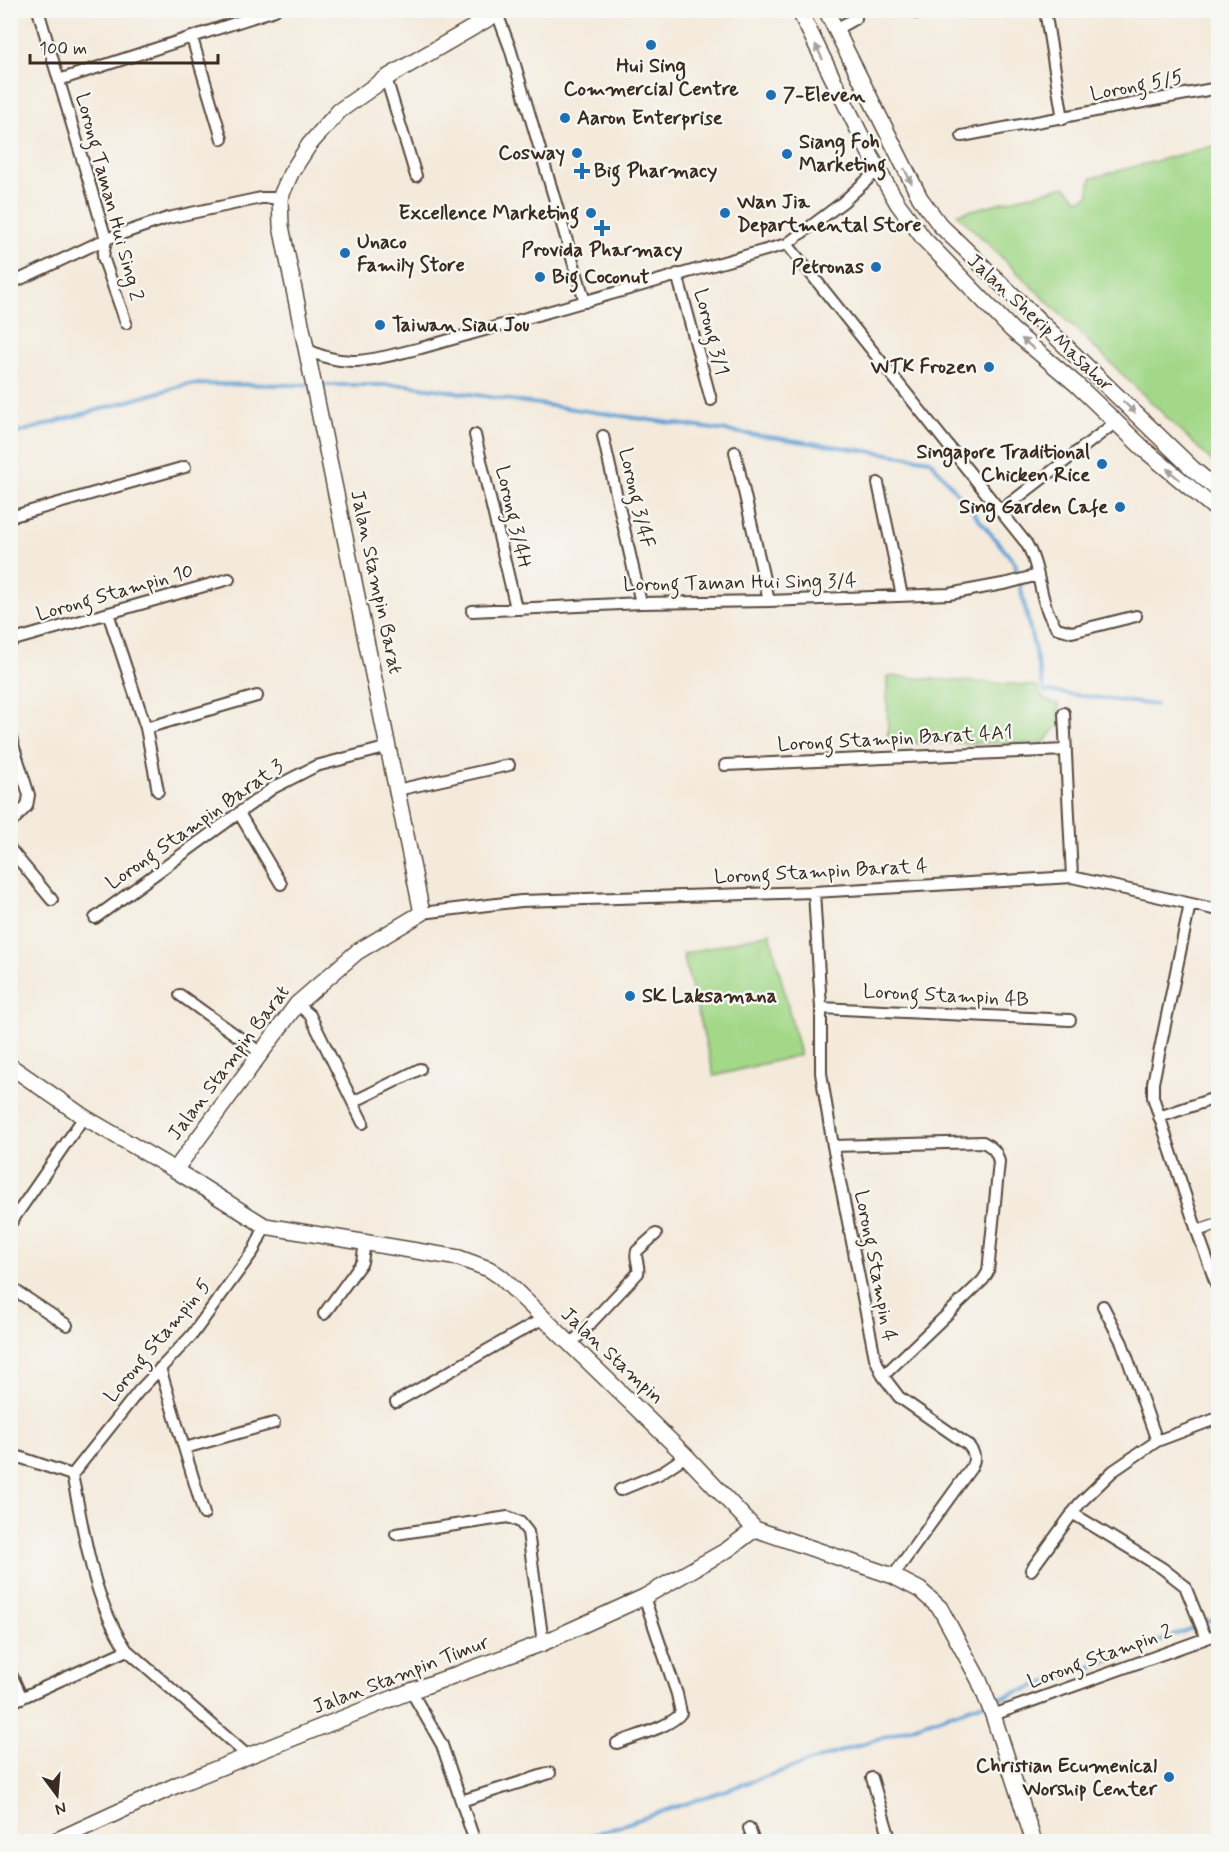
<svg xmlns="http://www.w3.org/2000/svg" width="1229" height="1852" font-family="Mynerve,sans-serif">
	<style>
		.green { fill: #a2d888; stroke: #6e8153; stroke-width: 1.5 }
		.lines { fill: none; stroke-linecap: round; stroke-linejoin: round }
		.stream { stroke: #60a0d3; stroke-width: 4 }
		.street-casing { stroke: #57473a; stroke-width: 14 }
		.secondary-casing { stroke: #57473a; stroke-width: 18 }
		.street { stroke: #fff; stroke-width: 10 }
		.secondary { stroke: #fff; stroke-width: 15 }
		.oneway { fill: #a79f9a }
		.poi-dot { fill: #1f6fb2; stroke: #f6f6f2; stroke-width: 2 }
		.labels { text-anchor: middle; dominant-baseline: central; stroke-width: 5; stroke-linejoin: round; paint-order: stroke }
		.poi-label { font-size: 20px; font-weight: bold; fill: #3b2a1e; stroke: #f6f6f2; text-anchor: start }
		.street-label { font-size: 20px; fill: #3b2a1e; stroke: #f6f6f2 }
	</style>
	<rect width="100%" height="100%" fill="#f6f6f2"/>
	<filter id="ink" filterUnits="userSpaceOnUse"><feTurbulence type="fractalNoise" baseFrequency=".0167" numOctaves="2"/><feDisplacementMap in="SourceGraphic" scale="12" xChannelSelector="R" yChannelSelector="G"/><feConvolveMatrix kernelMatrix="1 2 1 2 8 2 1 2 1" color-interpolation-filters="sRGB"/></filter>
	<filter id="wash" filterUnits="userSpaceOnUse"><feTurbulence type="fractalNoise" baseFrequency=".008" numOctaves="4" result="noise"/><feDisplacementMap in="SourceGraphic" scale="24" xChannelSelector="R" yChannelSelector="G"/><feGaussianBlur stdDeviation="1.35" result="paint"/><feColorMatrix in="noise" values="0 0 0 0 0 0 0 0 0 0 0 0 0 0 0 0 0 1.4 0 .05"/><feComposite in="paint" operator="in"/></filter>
	<g filter="url(#wash)">
		<rect width="100%" height="100%" fill="#f4eadb"/>
		<path class="green" d="M1218,100v367l-261,-253 108,-28 14,14 9,-4 3,-18 126,-33 -6,-43z
			M887,676l150,10c4,13 9,16 22,18l-1,22 -14,17h-156z
			M770,933l30,122 -86,21 -31,-122z"/>
		<g class="lines">
			<path class="stream" d="M316,385h90l524,75 85,103 29,128 112,14
				M10,435l178,-51 121,1
				M991,1701l115,-39 112,-44
				M572,1842l412,-139"/>
		</g>
	</g>
	<g filter="url(#ink)">
		<g class="lines">
			<defs>
				<path id="street" d="M38,10l68,229 -3,18 23,66
					M1045,10l18,109
					M497,13l13,35 75,254
					M917,13l15,-3
					M836,29l20,-11v-8
					M192,38l30,101
					M386,78l30,98
					M59,80l216,-70
					M962,136l256,-48
					M787,244l239,299c16,26 12,61 31,85l15,4 64,-16
					M677,274l34,126
					M10,284l96,-45 62,-21 93,-20h19
					M306,349c43,22 71,9 115,-1l366,-104 56,-42 35,-32
					M475,435l41,173
					M603,436l38,167
					M735,452l34,149
					M878,483l24,113
					M1000,511l116,-89
					M10,517l175,-50
					M472,611l169,-8 128,-2 180,-7 59,-11 30,-8
					M108,613l38,115 12,63
					M10,641l219,-62
					M1064,713l8,164
					M146,728l111,-32
					M10,735l19,60 -2,11 -17,18
					M725,765l341,-15
					M397,790l112,-25
					M239,813l42,71
					M10,849l42,51
					M814,892l7,116v65l12,73 42,212 8,18 16,21 69,48c7,8 8,14 3,23l-78,108
					M1190,904l-37,179v14l44,134 21,58
					M422,913l99,-12 293,-9 258,-15 146,33
					M95,918l178,-130 43,-22 73,-19
					M180,995l81,58
					M297,1004l13,11 53,108
					M821,1008l249,12
					M353,1102l67,-33
					M1159,1117l59,-20
					M833,1146l150,-4c9,5 14,9 16,20l-11,110 -5,8 -100,96
					M10,1224l74,-107
					M1197,1231l21,-7
					M10,1287l57,38
					M1103,1306l19,37 35,98
					M324,1314l38,-52 3,-19
					M571,1344l67,-71c2,-8 -4,-15 -1,-22l19,-17
					M160,1368l44,146
					M396,1402l146,-83
					M185,1448l89,-25
					M10,1454l62,21
					M72,1475c13,59 20,125 55,175l121,106
					M72,1475l66,-83 54,-57 62,-85 11,-24
					M620,1490l39,-16 27,-18
					M1072,1513l90,55 23,18 21,52
					M396,1534l112,-17 12,5 8,10 15,111
					M1031,1570l49,-67 33,-32 44,-30 61,-23
					M10,1672l12,26
					M411,1691l31,54 33,97
					M10,1703l117,-53
					M993,1715l225,-81
					M617,1743c17,-7 54,-16 64,-30l-4,-19 -33,-97
					M872,1778l19,64
					M461,1801l89,-28
					M749,1828l5,14"/>
				<path id="secondary" d="M799,10l79,160 20,34 26,35 88,91 64,54 70,67 72,60
					M826,10l94,188 20,27 253,244 25,21
					M10,1066l74,51 91,53 90,56 194,32 30,11 12,8 185,179 69,73 138,47 27,14 20,18 39,72 14,35 41,127
					M175,1170l122,-166 60,-52 65,-39 -141,-687 -1,-28 11,-25 18,-28 30,-34 47,-33 117,-68
					M53,1842l126,-58 69,-28 163,-65 132,-48 101,-46 83,-47 28,-21"/>
			</defs>
			<use href="#street" class="street-casing"/>
			<use href="#secondary" class="secondary-casing"/>
			<use href="#street" class="street"/>
			<use href="#secondary" class="secondary"/>
		</g>
		<defs><path id="oneway-solid" d="M-6-.8H1V-3.2L6.5 0L1 3.2V.8H-6Z" transform="scale(1.5)"/></defs>
		<g class="oneway">
			<use href="#oneway-solid" transform="translate(819 52) rotate(-116)"/>
			<use href="#oneway-solid" transform="translate(908 176) rotate(63)"/>
			<use href="#oneway-solid" transform="translate(1028 344) rotate(-140)"/>
			<use href="#oneway-solid" transform="translate(1129 407) rotate(44)"/>
			<use href="#oneway-solid" transform="translate(1173 474) rotate(-139)"/>
		</g>
	</g>
	<g class="poi-dot">
		<circle cx="651" cy="45" r="6"/>
		<circle cx="771" cy="95" r="6"/>
		<circle cx="565" cy="118" r="6"/>
		<circle cx="577" cy="153" r="6"/>
		<circle cx="787" cy="154" r="6"/>
		<path d="M579 162h6v6h6v6h-6v6h-6v-6h-6v-6h6z"/>
		<circle cx="591" cy="213" r="6"/>
		<circle cx="725" cy="213" r="6"/>
		<path d="M599 219h6v6h6v6h-6v6h-6v-6h-6v-6h6z"/>
		<circle cx="345" cy="253" r="6"/>
		<circle cx="876" cy="267" r="6"/>
		<circle cx="540" cy="277" r="6"/>
		<circle cx="380" cy="325" r="6"/>
		<circle cx="989" cy="367" r="6"/>
		<circle cx="1102" cy="464" r="6"/>
		<circle cx="1120" cy="507" r="6"/>
		<circle cx="630" cy="996" r="6"/>
		<circle cx="1169" cy="1777" r="6"/>
	</g>
	<g class="labels">
		<g class="poi-label">
			<text x="651" y="66" text-anchor="middle">Hui Sing<tspan x="651" dy="23">Commercial Centre</tspan></text>
			<text x="783" y="95">7-Eleven</text>
			<text x="577" y="118">Aaron Enterprise</text>
			<text x="799" y="142">Siang Foh<tspan x="799" dy="23">Marketing</tspan></text>
			<text x="565" y="153" text-anchor="end">Cosway</text>
			<text x="594" y="171">Big Pharmacy</text>
			<text x="737" y="202">Wan Jia<tspan x="737" dy="23">Departmental Store</tspan></text>
			<text x="579" y="213" text-anchor="end">Excellence Marketing</text>
			<text x="357" y="242">Unaco<tspan x="357" dy="23">Family Store</tspan></text>
			<text x="602" y="250" text-anchor="middle">Provida Pharmacy</text>
			<text x="864" y="267" text-anchor="end">Petronas</text>
			<text x="552" y="277">Big Coconut</text>
			<text x="392" y="325">Taiwan Siau Jou</text>
			<text x="977" y="367" text-anchor="end">WTK Frozen</text>
			<text x="1090" y="452" text-anchor="end">Singapore Traditional<tspan x="1090" dy="23">Chicken Rice</tspan></text>
			<text x="1108" y="507" text-anchor="end">Sing Garden Cafe</text>
			<text x="642" y="996">SK Laksamana</text>
			<text x="1157" y="1766" text-anchor="end">Christian Ecumenical<tspan x="1157" dy="23">Worship Center</tspan></text>
		</g>
		<g class="street-label">
			<text transform="translate(1137 86) rotate(-11)">Lorong 5/5</text>
			<text transform="translate(109 197) rotate(75)">Lorong Taman Hui Sing 2</text>
			<text transform="translate(1040 323) rotate(43)">Jalan Sherip Masahor</text>
			<text transform="translate(711 332) rotate(75)">Lorong 3/1</text>
			<text transform="translate(636 498) rotate(77)">Lorong 3/4F</text>
			<text transform="translate(513 517) rotate(77)">Lorong 3/4H</text>
			<text transform="translate(376 582) rotate(78)">Jalan Stampin Barat</text>
			<text transform="translate(740 583) rotate(-1)">Lorong Taman Hui Sing 3/4</text>
			<text transform="translate(115 593) rotate(-16)">Lorong Stampin 10</text>
			<text transform="translate(895 739) rotate(-3)">Lorong Stampin Barat 4A1</text>
			<text transform="translate(195 825) rotate(-35)">Lorong Stampin Barat 3</text>
			<text transform="translate(821 872) rotate(-3)">Lorong Stampin Barat 4</text>
			<text transform="translate(946 996) rotate(3)">Lorong Stampin 4B</text>
			<text transform="translate(229 1063) rotate(-53)">Jalan Stampin Barat</text>
			<text transform="translate(875 1266) rotate(79)">Lorong Stampin 4</text>
			<text transform="translate(158 1341) rotate(-50)">Lorong Stampin 5</text>
			<text transform="translate(612 1356) rotate(43)">Jalan Stampin</text>
			<text transform="translate(1100 1657) rotate(-20)">Lorong Stampin 2</text>
			<text transform="translate(401 1675) rotate(-21)">Jalan Stampin Timur</text>
		</g>
	</g>
	<rect width="1229" height="1852" fill="none" stroke="#f6f6f2" stroke-width="36"/>
	<g transform="translate(57 1795) rotate(164)" stroke="#f6f6f2" stroke-width="4.5" paint-order="stroke">
	<path d="M0-4.5L10 22L0 15L-10 22Z" fill="#3b2a1e"/>
	<text y="-9" font-size="16" font-weight="bold" text-anchor="middle" fill="#3b2a1e">N</text>
	</g>
	<path d="M30 54v9h188v-9" fill="none" stroke="#3b2a1e" stroke-width="3"/>
	<text x="39" y="54" font-size="18" fill="#3b2a1e" stroke="#f6f6f2" stroke-width="4.5" paint-order="stroke">100 m</text>
</svg>
